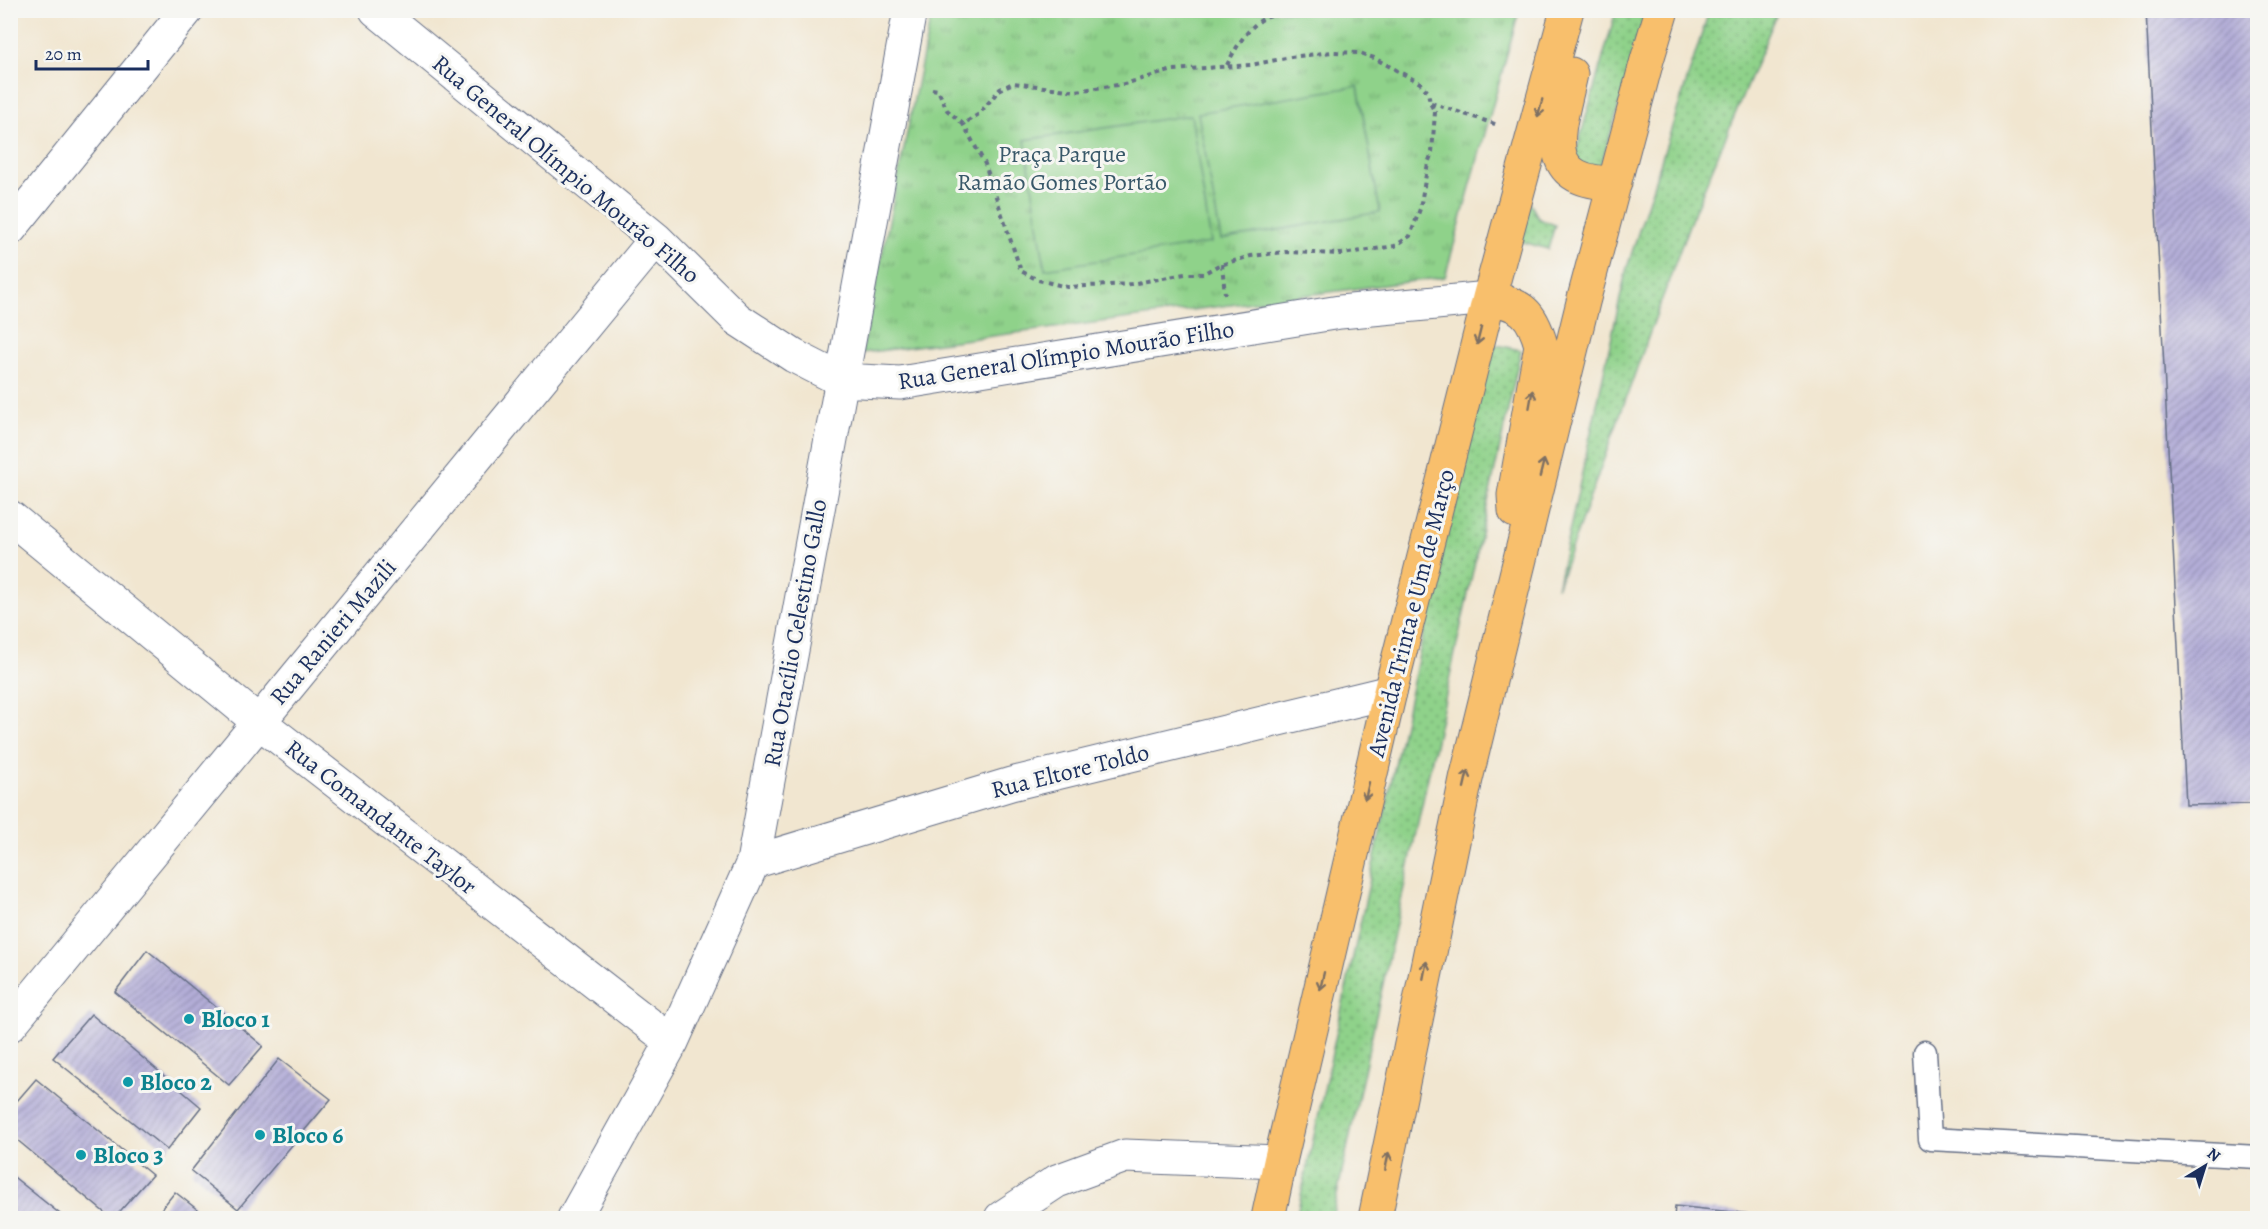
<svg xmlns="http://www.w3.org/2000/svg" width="2268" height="1229" font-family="Alegreya,serif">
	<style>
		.grass { fill: url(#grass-dots); stroke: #558074; stroke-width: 1.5 }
		.park { fill: url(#park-tufts); stroke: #558074; stroke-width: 1.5 }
		.pitch { fill: #8fd28a; stroke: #558074; stroke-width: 1.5 }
		.building { fill: url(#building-hatch) }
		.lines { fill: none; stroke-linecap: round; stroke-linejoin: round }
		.service-casing { stroke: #666f86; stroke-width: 25 }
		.minor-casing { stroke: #666f86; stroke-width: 35 }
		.primary-casing { stroke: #666f86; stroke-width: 35 }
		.path { stroke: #666f86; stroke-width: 4; stroke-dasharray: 4.5 4.5; stroke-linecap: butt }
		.service { stroke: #fff; stroke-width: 22 }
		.minor { stroke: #fff; stroke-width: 33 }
		.primary { stroke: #f8bf6c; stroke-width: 33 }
		.oneway { stroke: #7e7064 }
		.culture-dot { fill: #0f9aa8; stroke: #f6f6f2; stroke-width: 2 }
		.labels { text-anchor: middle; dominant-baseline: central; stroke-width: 6; stroke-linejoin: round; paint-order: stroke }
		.park-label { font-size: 24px; fill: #385869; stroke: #f6f6f2 }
		.street-label { font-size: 24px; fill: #1b2f5e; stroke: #f6f6f2 }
		.culture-label { font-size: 24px; font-weight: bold; fill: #0d838f; stroke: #f6f6f2; text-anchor: start }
	</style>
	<defs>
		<pattern id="grass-dots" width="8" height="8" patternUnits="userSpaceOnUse" patternTransform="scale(1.5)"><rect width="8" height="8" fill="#8fd28a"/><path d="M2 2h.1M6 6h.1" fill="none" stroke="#74ab74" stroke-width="1.8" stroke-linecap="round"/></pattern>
		<pattern id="park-tufts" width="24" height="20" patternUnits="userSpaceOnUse" patternTransform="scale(1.5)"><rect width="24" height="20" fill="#8fd28a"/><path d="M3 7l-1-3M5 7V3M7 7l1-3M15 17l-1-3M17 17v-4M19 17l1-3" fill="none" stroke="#74ab74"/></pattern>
		<pattern id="building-hatch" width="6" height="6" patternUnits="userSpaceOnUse" patternTransform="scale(1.5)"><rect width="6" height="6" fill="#b4aed8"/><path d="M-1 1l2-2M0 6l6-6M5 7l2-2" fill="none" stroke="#928eb2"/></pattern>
	</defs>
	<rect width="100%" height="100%" fill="#f6f6f2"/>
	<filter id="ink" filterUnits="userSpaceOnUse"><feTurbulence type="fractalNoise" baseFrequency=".0167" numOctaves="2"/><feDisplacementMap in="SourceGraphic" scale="12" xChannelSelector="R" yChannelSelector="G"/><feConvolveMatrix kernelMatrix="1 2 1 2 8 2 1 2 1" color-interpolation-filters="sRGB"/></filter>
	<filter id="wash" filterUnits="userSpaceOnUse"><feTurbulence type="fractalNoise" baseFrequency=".008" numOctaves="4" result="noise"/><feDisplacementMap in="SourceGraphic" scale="24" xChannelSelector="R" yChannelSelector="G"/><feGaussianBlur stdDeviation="1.35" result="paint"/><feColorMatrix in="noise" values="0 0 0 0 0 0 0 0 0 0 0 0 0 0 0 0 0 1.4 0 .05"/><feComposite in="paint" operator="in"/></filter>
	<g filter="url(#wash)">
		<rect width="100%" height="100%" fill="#f1e6d0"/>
		<path class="grass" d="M1616,11h32l-49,160 -26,-8z
			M1709,11h69l-89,214 -132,363 69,-317z
			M1529,201l10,18 16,6 -7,24 -29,-8z
			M1487,343l34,7 -189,868h-36z"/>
		<path class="park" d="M932,11h587l-74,266 -583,76z"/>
		<path class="pitch" d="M1358,86l22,126 -159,28 -23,-127z
			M1191,115l20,128 -166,26 -20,-129z"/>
		<g id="blocks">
			<path class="building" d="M2146,10h112v794l-72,1z
				M147,950l116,96 -34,39 -114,-93z
				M91,1014l110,93 -34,43 -114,-92z
				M279,1059l52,40 -93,110 -47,-38z
				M36,1079l116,96 -38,43h-3l-101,-84v-25z
				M10,1174l55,44h-55z
				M175,1192l33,26h-54z
				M1675,1206l104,11v1h-105z"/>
		</g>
	</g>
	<g filter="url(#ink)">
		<use href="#blocks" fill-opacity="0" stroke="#666f86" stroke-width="1.5"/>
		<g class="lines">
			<defs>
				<path id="service" d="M1925,1052l5,87 328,18"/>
				<path id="minor" d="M376,10l280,229 81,80 57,37 47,24 59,3 440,-71 149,-14
					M10,229l177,-219
					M10,517l249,205 413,320
					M753,862l258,-78 379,-92
					M10,1025l646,-786
					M574,1218l98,-176 81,-180 157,-852
					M1001,1218l56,-37 68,-25 155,6"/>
				<path id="primary" d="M1571,74c-11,53 -36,109 44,109
					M1489,298c33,6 43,15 52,47l-27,150 1,16
					M1268,1218l12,-56 110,-470 99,-394 78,-288
					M1375,1218l91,-439 117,-477 64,-242 15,-50"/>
			</defs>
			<use href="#service" class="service-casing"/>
			<use href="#minor" class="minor-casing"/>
			<use href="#primary" class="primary-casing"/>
			<path class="path" d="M1227,65c8,-16 20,-37 36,-46 7,-4 19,-5 27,-9
				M932,89l6,1 9,20 16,14 16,-10 21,-25 13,-6 63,8 48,-7 49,-14 78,-5 40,-8 41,-5 28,1 14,5 46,25 8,9 2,11 5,9 -3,41 -4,10 -8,46 -10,27 -15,10 -53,8 -57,-2 -34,4 -34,10 -14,8h-18l-54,10 -64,3 -29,-7 -17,-9 -36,-107 -22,-40
				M1431,103l67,22
				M1222,264l3,30"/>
			<use href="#service" class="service"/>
			<use href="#minor" class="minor"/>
			<use href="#primary" class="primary"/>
		</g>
		<defs><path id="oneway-shaft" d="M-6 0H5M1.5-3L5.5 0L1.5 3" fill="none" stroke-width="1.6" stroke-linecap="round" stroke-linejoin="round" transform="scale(1.5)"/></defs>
		<g class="oneway">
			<use href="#oneway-shaft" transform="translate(1540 108) rotate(105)"/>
			<use href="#oneway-shaft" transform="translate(1479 336) rotate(104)"/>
			<use href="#oneway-shaft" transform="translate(1531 399) rotate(-80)"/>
			<use href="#oneway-shaft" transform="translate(1542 468) rotate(-76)"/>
			<use href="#oneway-shaft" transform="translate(1466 779) rotate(-77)"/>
			<use href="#oneway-shaft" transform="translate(1367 791) rotate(103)"/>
			<use href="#oneway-shaft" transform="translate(1425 970) rotate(-79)"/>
			<use href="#oneway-shaft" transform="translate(1322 981) rotate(103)"/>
			<use href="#oneway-shaft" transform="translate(1387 1161) rotate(-79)"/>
		</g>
	</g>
	<g class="culture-dot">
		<circle cx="189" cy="1019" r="6"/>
		<circle cx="128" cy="1082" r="6"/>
		<circle cx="260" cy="1135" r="6"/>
		<circle cx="81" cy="1155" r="6"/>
	</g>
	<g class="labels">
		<g class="park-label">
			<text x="1062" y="154">Praça Parque<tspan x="1062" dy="28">Ramão Gomes Portão</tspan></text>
		</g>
		<g class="street-label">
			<text transform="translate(566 169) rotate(40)">Rua General Olímpio Mourão Filho</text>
			<text transform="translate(1066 355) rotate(-9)">Rua General Olímpio Mourão Filho</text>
			<text transform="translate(1411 613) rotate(-76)">Avenida Trinta e Um de Março</text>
			<text transform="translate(333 632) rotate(-50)">Rua Ranieri Mazili</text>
			<text transform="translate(795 633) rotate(-80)">Rua Otacílio Celestino Gallo</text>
			<text transform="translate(1070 771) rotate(-14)">Rua Eltore Toldo</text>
			<text transform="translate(381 817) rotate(38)">Rua Comandante Taylor</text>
		</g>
		<g class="culture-label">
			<text x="201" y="1019">Bloco 1</text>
			<text x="140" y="1082">Bloco 2</text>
			<text x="272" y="1135">Bloco 6</text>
			<text x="93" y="1155">Bloco 3</text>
		</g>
	</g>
	<rect width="2268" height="1229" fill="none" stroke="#f6f6f2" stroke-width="36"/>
	<g transform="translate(2205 1166) rotate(38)" stroke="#f6f6f2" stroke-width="4.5" paint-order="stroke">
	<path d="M0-4.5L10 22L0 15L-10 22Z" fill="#1b2f5e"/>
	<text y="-9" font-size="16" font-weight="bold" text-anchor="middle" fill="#1b2f5e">N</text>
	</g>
	<path d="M36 60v9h112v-9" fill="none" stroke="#1b2f5e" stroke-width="3"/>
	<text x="45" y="60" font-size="18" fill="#1b2f5e" stroke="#f6f6f2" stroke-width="4.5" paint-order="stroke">20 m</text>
</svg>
